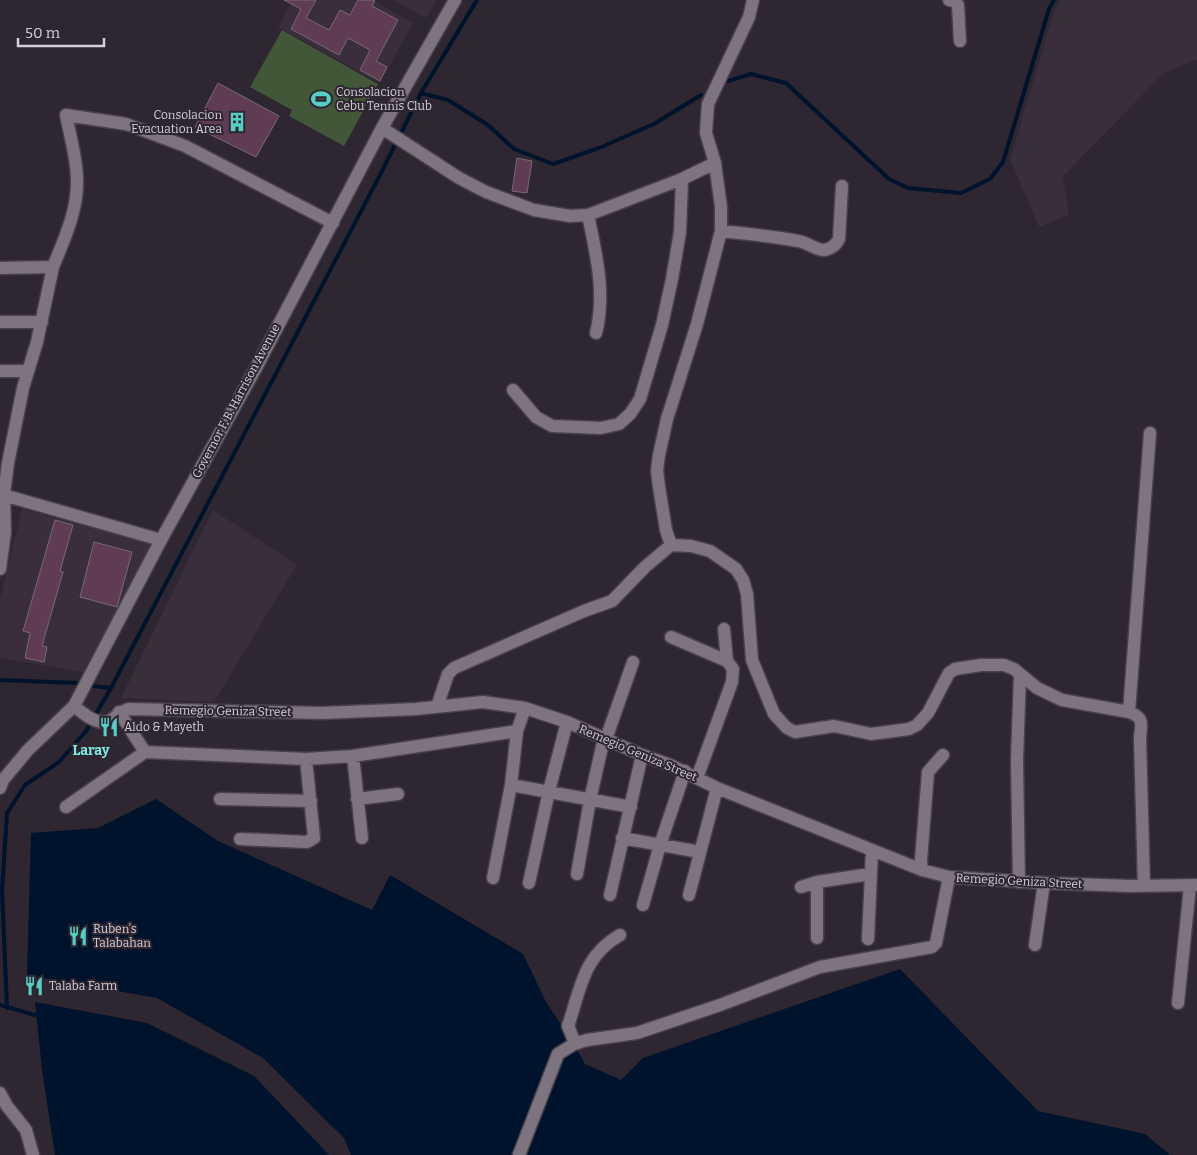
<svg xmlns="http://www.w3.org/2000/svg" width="1197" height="1155" font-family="Bitter,serif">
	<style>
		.built { fill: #3a2e3d }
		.green { fill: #425638 }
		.water { fill: #00132c }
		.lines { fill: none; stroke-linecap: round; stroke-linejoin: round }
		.stream { stroke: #00132c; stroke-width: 4 }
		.building { fill: #603c54; stroke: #776a72 }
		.minor-casing { stroke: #48414a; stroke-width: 15 }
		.minor { stroke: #7d747f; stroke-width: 12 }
		.labels { text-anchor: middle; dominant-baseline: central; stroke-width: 4; stroke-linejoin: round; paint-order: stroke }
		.poi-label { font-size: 12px; fill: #d5d0d7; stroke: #2e2630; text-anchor: start }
		.street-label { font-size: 12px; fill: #d5d0d7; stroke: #2e2630 }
		.neighbourhood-label { font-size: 14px; font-weight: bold; fill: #81ebe2; stroke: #2e2630 }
	</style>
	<rect width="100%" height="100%" fill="#2e2630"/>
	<path class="built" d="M293,0h80l40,23 -33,60 -102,-56z
		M394,0h43l-11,18z
		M1060,0h137v60l-33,13 -101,103 6,39 -30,12 -29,-68 43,-144z
		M22,509l131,36 -70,127 -83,-14v-58z
		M213,510l84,55 -83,137 -93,-4z"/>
	<path class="green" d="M282,30l96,54 -34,62 -55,-30 3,-6 -42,-23z"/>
	<path class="water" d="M156,799l62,42 154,69 18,-35 133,79 23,48 28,42 11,20 36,16 22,-22 257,-89 138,142 107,23 25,21h-819l-7,-17 -81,-80 -106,-60 -130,-23 4,-142 67,-5z
		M35,1002l112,21 107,53 75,79h-274l-13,-85z"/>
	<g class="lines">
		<path class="stream" d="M728,81l23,-7 35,9 103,96 19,9 53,5 29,-14 13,-17 46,-153 5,-9
			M421,93l27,7 40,25 26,24 39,15 46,-16 55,-24 47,-29
			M0,680l77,3
			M93,686l18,2
			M0,1005l41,12
			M7,1008l-5,-118 5,-77 18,-28 34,-23 27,-31 25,-43 268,-511 42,-84 56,-93"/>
	</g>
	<path class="building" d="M284,0h32l-10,18 23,12 11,-20 10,5 8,-15h17l-3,6 26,14 -22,41 11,6 -7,14 -20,-11 10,-20 -22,-12 -9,17 -48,-26 10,-20z
		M218,83l61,33 -23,41 -61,-30z
		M517,158l15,3 -5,32 -15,-2z
		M55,520l18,5 -13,46 3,1 -21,74 5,1 -3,15 -19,-4 5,-25 -7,-2z
		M94,542l38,10 -15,55 -37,-10z"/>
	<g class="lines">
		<defs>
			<path id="minor" d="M949,0l5,1 4,4 2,36
				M382,128l77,50 27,14 48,18 36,6 18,-1 94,-36 33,-16
				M588,215c8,38 18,79 8,118
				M721,231c25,3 52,5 77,10 9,1 17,9 26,9 7,-1 12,-5 15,-11l3,-53
				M53,267c11,-27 25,-57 24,-87 0,-21 -7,-44 -11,-65l60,9 59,22 148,77
				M0,268l53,-1 -16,75 -14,46 -15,75 -4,31 1,38 -5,37
				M0,322h42
				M0,371h28
				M513,390l23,27 16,9 49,2 18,-4 11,-10 10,-15 22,-74 10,-46 8,-47 2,-53
				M0,494l161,46
				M671,545l-5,-15 -7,-43 -2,-17 2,-15 8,-36 30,-95 24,-93v-24l-6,-44 -9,-30 2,-29 41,-87 4,-17
				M671,637l56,24
				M74,706c10,8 24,21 37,14 6,-4 9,-8 17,-11l194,4 94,-4 67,-7 42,6 42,14 75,33 28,10 47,23 205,82 27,7 95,6 87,3 66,-1
				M437,707l11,-33 6,-6 130,-57 28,-10 33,-34 26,-22 20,1 19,5 26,18 7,11 4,14 5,66 22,54 13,14 8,4 39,-6 37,8 38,-5 8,-4 11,-12 21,-40 6,-4 26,-4h23l10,4 23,19 25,12 67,12c16,6 12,12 11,26l4,148
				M119,712l26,40
				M1129,712l21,-279
				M606,739l27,-77
				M353,756l9,82
				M697,778l35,-96 1,-13 -6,-8 -3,-32
				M511,785l120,22
				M0,788l3,-8 25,-30 46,-44 87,-166 96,-174 125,-238 73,-128
				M220,799l91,2
				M357,799l41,-5
				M66,807l79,-55 161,7 47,-3 164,-25
				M622,838l78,14
				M240,839l67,3 7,-4 -8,-79
				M922,870l-1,-10 7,-88 15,-17
				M577,874l13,-74 14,-62
				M493,878l18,-93 6,-54 8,-23
				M817,882v56
				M1019,882l-2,-122 3,-85
				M529,883l20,-92 18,-69
				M801,887l16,-5 53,-8
				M610,895l32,-140
				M689,895l28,-107
				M643,905l17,-60 25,-74
				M868,939l4,-88
				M1035,945l9,-62
				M1178,1003l12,-117
				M575,1043l-7,-17c13,-38 15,-70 52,-91
				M0,1093l7,13 19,24 7,25
				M519,1155l39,-101 16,-10 13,-4 50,-7 83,-28 100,-38 112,-20 4,-4 13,-66"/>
		</defs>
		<use href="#minor" class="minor-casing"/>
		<use href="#minor" class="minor"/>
	</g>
	<defs>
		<symbol id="stadium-bare" viewBox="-9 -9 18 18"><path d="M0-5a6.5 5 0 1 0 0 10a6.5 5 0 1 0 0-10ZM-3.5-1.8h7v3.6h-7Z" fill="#55cec4" stroke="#2e2630" stroke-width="2.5" paint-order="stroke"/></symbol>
		<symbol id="building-bare" viewBox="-9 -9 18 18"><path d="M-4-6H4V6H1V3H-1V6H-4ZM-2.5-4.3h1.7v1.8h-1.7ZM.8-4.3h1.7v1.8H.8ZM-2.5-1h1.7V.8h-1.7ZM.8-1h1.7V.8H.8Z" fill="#55cec4" stroke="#2e2630" stroke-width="2.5" paint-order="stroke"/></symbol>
		<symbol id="restaurant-bare" viewBox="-9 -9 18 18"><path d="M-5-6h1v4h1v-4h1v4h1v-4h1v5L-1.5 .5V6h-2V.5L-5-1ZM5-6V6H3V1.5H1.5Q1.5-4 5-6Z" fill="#55cec4" stroke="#2e2630" stroke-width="2.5" paint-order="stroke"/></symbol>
	</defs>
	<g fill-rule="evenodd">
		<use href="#stadium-bare" x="307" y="85" width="28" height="28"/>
		<use href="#building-bare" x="223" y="108" width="28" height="28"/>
		<use href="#restaurant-bare" x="95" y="713" width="28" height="28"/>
		<use href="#restaurant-bare" x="64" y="922" width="28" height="28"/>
		<use href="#restaurant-bare" x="20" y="972" width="28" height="28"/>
	</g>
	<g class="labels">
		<g class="poi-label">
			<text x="336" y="92">Consolacion<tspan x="336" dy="14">Cebu Tennis Club</tspan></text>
			<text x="222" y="115" text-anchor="end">Consolacion<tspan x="222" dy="14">Evacuation Area</tspan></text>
			<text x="124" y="727">Aldo &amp; Mayeth</text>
			<text x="93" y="929">Ruben's<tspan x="93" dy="14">Talabahan</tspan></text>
			<text x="49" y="986">Talaba Farm</text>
		</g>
		<g class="street-label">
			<text transform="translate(236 401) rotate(-62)">Governor F. B. Harrison Avenue</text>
			<text transform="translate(228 711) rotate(1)">Remegio Geniza Street</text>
			<text transform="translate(638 753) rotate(23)">Remegio Geniza Street</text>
			<text transform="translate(1019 881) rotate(3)">Remegio Geniza Street</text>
		</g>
		<g class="neighbourhood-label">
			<text x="91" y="750">Laray</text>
		</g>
	</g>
	<path d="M18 38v8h86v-8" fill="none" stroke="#d5d0d7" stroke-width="2.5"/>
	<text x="25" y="38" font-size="15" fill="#d5d0d7" stroke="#2e2630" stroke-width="4" paint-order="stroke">50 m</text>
</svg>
